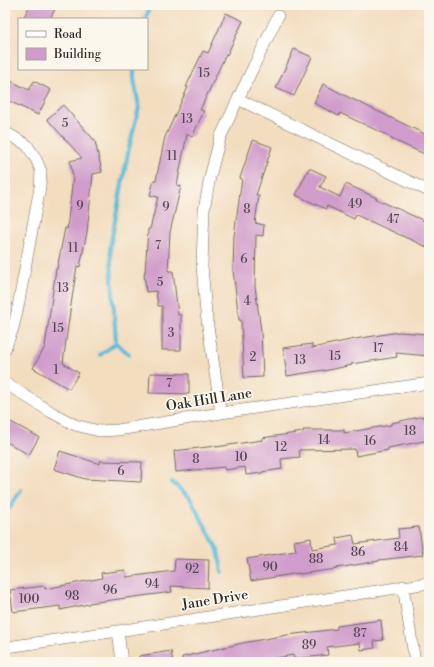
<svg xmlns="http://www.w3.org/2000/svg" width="434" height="667" font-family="'Libre Bodoni',serif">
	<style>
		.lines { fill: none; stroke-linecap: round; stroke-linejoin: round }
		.stream { stroke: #59bbd8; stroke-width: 4 }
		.building { fill: #d09ccc }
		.street-casing { stroke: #71695f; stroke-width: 12 }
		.street { stroke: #fff; stroke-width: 11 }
		.labels { text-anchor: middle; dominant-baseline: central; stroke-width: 3.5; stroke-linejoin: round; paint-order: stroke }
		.number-label { font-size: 12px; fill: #544753 }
		.street-label { font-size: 14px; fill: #2b2b2b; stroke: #fbf7ec }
	</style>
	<rect width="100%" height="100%" fill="#fbf7ec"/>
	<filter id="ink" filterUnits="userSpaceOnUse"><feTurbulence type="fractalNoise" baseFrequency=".025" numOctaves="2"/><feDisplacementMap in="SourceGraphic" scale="8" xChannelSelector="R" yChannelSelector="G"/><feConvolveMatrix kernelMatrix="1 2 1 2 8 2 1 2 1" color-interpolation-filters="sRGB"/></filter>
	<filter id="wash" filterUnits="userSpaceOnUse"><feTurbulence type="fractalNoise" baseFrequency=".012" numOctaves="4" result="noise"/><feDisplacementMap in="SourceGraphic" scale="16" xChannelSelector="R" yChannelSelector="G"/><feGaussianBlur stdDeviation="0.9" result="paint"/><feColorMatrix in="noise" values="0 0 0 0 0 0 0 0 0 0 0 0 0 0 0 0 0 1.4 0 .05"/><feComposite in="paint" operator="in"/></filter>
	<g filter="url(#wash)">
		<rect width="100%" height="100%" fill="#f3ddbf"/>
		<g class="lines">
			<path class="stream" d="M145,19l6,-14
				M129,354l-13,-11 -6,-96 19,-99 10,-41 -5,-28v-10
				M100,355l16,-12
				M172,482l18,16 28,52 4,22
				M5,515l16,-25"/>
		</g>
		<g id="blocks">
			<path class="building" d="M30,5h27l-7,14h-27z
				M226,13l17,8 -16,34 -1,-1 -26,56 4,1 -12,26 -5,-3 -10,51 4,1 -11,46 -2,39h5l5,44h3v35h-19v-44h-4l-2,-15 -10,1 -2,-19h1l3,-44h2l8,-32 -8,-2 4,-15h2l9,-43 23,-50h-2l17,-36 5,2z
				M294,49l18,8 -18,39 -18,-8z
				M5,78l24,12 5,-9 17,9 -13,25 -33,-16z
				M323,84l25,13 81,39v20l-38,-17v-2l-51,-24 -1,3 -25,-13z
				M63,105l32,36 7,31 -9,2 -6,58 -7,35 -3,-1 -7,45 -7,52 16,10 -10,16 -36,-21 12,-21 11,-78h1l8,-41 2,1 6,-52 -3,-16 12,-3 -35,-39z
				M253,140l19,7 -16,48h3l-4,28 9,2 -1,11 -7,-1 -1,51 6,45 2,46 -19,1 -3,-58h-2l-6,-50 1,-34 8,-57 -2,-1z
				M309,168l17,8 -6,11 20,10 6,-13 31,14 -1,1 53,24v25l-73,-33 -2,4 -27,-13 -1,3 -30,-14z
				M399,332l30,2v22l-33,-3 1,4 -46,7 1,1 -28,6v-1l-37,6 -4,-28 29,-4v4l43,-9z
				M150,373l39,1v20l-40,-1z
				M424,416l5,24 -41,8v2l-32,6 -1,-7 -56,1 1,7 -19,2 1,10 -20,3v1l-16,2 -1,-8 -20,3 -1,-3 -48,5 -2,-21 42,-5v1l46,-7v-2l41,-6v-2h41v3l47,-8v-2z
				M5,419l34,18 -10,18 -24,-14z
				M60,451l40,13v-3l42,1 -1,20 -56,-3 -31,-10z
				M419,527l4,28 -44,5v1l-42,7v1l-38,5v-1l-48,8 -4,-22 49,-8 -2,-10 17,-3 1,11 26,-4 -1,-7 16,-3 2,9 44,-6 -1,-9z
				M175,559l34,1 -1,28 -37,-2 1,6 -83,11v1l-29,6v-4l-47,6 -3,-22 35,-4v3l57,-11 -1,-5 24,-3 1,7 48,-6z
				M381,620l2,20 -9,1 1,7 -14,2 -1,-7 -33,4 1,8 -34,4 -1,-4 -38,7h-73v-5l61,-14 44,-8 50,-6v-3z
				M171,651l2,11h-34v-6z"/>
		</g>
	</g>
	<g filter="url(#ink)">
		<use href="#blocks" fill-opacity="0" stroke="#71695f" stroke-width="1"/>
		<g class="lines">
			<defs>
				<path id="street" d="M238,99l191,92
					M5,132l22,13 9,14 5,12 -1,16 -23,125 -4,16 -8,21
					M5,383l46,29 24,13 24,6 19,-1 103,-17 208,-30
					M221,413l-15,-100 -4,-47 1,-30 1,-26 6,-33 10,-39 18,-39 40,-83
					M403,586l12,76
					M118,631l4,31
					M5,648l9,-2 104,-15 311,-48"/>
			</defs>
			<use href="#street" class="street-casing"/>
			<use href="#street" class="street"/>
		</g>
	</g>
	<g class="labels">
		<g class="number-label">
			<text x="204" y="73">15</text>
			<text x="187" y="119">13</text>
			<text x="65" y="123">5</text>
			<text x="172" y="156">11</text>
			<text x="355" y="204">49</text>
			<text x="80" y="206">9</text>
			<text x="166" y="207">9</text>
			<text x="247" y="209">8</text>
			<text x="393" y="219">47</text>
			<text x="158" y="245">7</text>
			<text x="73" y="248">11</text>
			<text x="244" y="259">6</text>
			<text x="160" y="282">5</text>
			<text x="63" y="288">13</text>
			<text x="247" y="301">4</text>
			<text x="58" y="328">15</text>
			<text x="171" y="333">3</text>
			<text x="378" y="348">17</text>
			<text x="335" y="356">15</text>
			<text x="253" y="357">2</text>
			<text x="300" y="360">13</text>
			<text x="56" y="370">1</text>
			<text x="169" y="383">7</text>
			<text x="410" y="431">18</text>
			<text x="324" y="440">14</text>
			<text x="370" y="441">16</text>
			<text x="281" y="447">12</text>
			<text x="241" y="457">10</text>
			<text x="196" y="459">8</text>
			<text x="121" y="471">6</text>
			<text x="401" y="547">84</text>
			<text x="358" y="552">86</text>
			<text x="316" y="559">88</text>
			<text x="270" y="567">90</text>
			<text x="192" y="569">92</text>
			<text x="152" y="584">94</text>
			<text x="110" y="590">96</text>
			<text x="72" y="596">98</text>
			<text x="29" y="599">100</text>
			<text x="360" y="633">87</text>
			<text x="309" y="645">89</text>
		</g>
		<g class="street-label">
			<text transform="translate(209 400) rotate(-9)">Oak Hill Lane</text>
			<text transform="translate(215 600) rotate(-9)">Jane Drive</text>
		</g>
	</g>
	<rect width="434" height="667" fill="none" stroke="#fbf7ec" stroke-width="20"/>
	<rect x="18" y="18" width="130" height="52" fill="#fbf7ec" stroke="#a8a59f"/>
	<rect x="26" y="31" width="20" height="6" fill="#ffffff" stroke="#a8a59f"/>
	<text x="54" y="38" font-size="12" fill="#2b2b2b">Road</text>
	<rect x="26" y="48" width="20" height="12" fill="#d09ccc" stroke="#a8a59f"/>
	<text x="54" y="58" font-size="12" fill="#2b2b2b">Building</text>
</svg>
